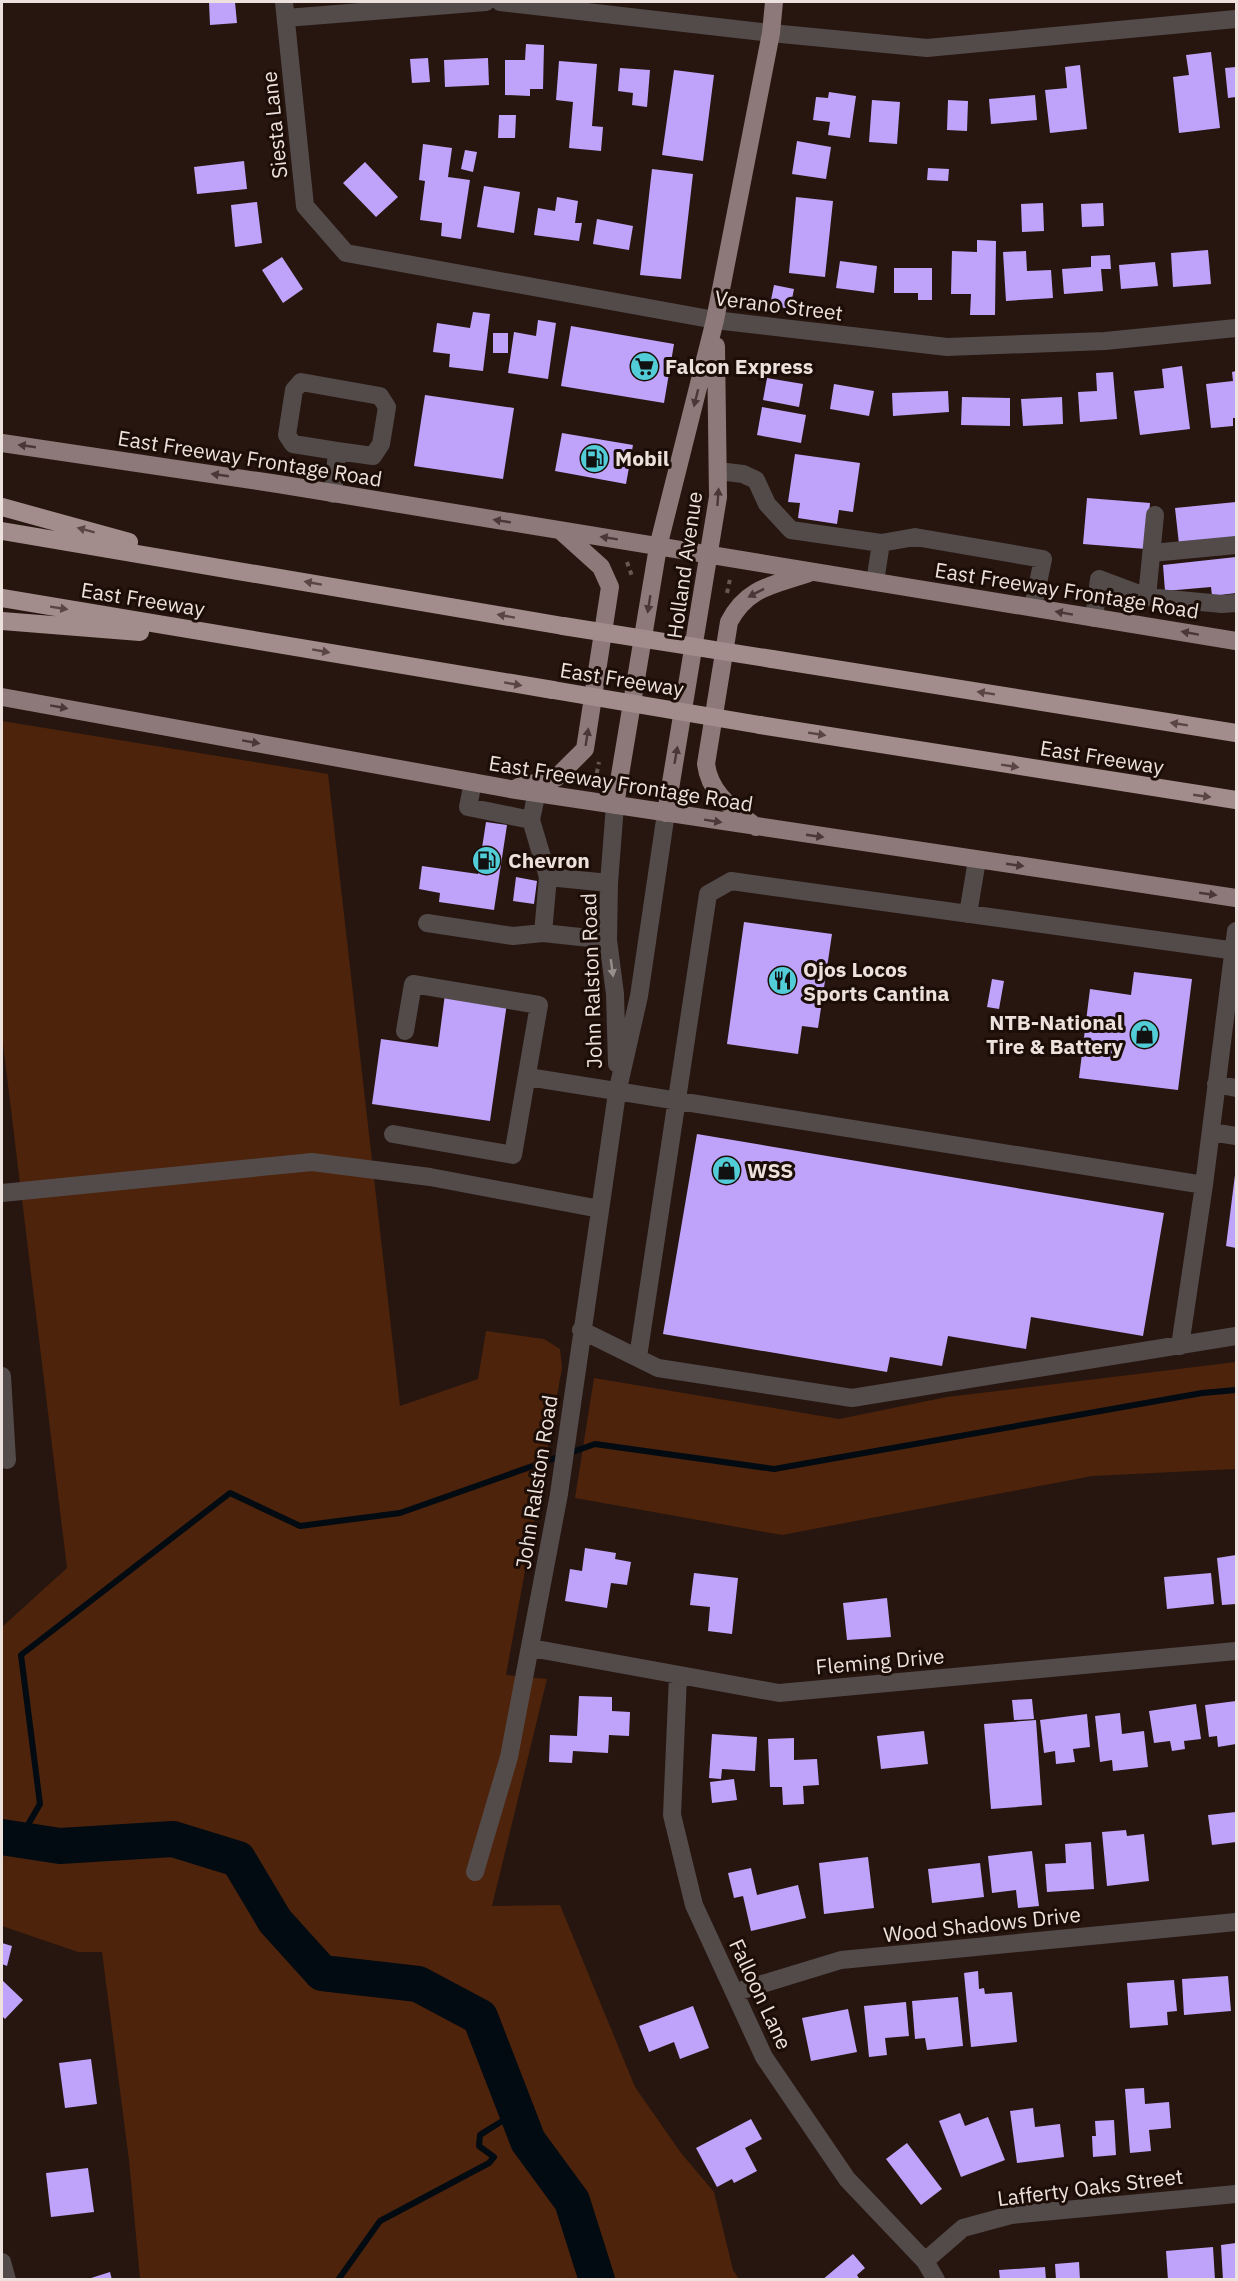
<svg xmlns="http://www.w3.org/2000/svg" width="1238" height="2281" font-family="'IBM Plex Sans',sans-serif">
	<style>
		.green { fill: #4d230b }
		.lines { fill: none; stroke-linecap: round; stroke-linejoin: round }
		.stream { stroke: #020a12; stroke-width: 6 }
		.river { stroke: #020a12; stroke-width: 36 }
		.building { fill: #bfa3fb }
		.path { stroke: #665852; stroke-width: 4; stroke-dasharray: 4.5 4.5; stroke-linecap: butt }
		.minor { stroke: #534a4a; stroke-width: 18 }
		.major { stroke: #8d7979; stroke-width: 18 }
		.highway { stroke: #a38c8c; stroke-width: 18 }
		.highway-bridge { stroke: #a38c8c; stroke-width: 18 }
		.oneway { fill: #493835 }
		.oneway2 { fill: #594643 }
		.oneway3 { fill: #988e8c }
		.labels { text-anchor: middle; dominant-baseline: central; stroke-width: 6; stroke-linejoin: round; paint-order: stroke }
		.street-label { font-size: 21px; fill: #ece1dc; stroke: #1c0d07 }
		.poi-label { font-size: 21px; font-weight: bold; fill: #ece1dc; stroke: #1c0d07; text-anchor: start }
	</style>
	<rect width="100%" height="100%" fill="#26160f"/>
	<path class="green" d="M2,721l326,53 72,632 78,-27 8,-48 58,8 16,10 2,19 -56,307 41,4 -55,227 68,-1 75,182 46,66 33,39 19,78 6,9h-599l-11,-119 -27,-208h-24l-76,-26v-299l65,-59 -65,-532z
		M1236,1362v107l-144,7 -310,59 -207,-37 19,-120 245,41 108,-22z"/>
	<g class="lines">
		<path class="stream" d="M19,1840l21,-36 -19,-149 209,-162 70,33 100,-13 195,-69 179,25 428,-76 34,-3
			M338,2280l42,-59 109,-58 5,-6 -15,-11 1,-11c13,-9 25,-14 36,-25"/>
		<path class="river" d="M2,1837l58,9 113,-7 65,20 37,62 47,52 96,11 62,33 48,124 44,60 25,79"/>
	</g>
	<path class="building" d="M209,2h26l2,21 -27,2z
		M526,44l18,1 -1,44h-13v7l-25,-1v-35h20z
		M1211,52l9,76 -41,5 -6,-56 16,-2 -3,-20z
		M428,58l2,24 -18,1 -2,-24z
		M488,58l1,27 -44,2 -1,-27z
		M559,61l38,3 -5,62 11,1 -2,24 -32,-3 4,-46 -17,-2z
		M1080,65l7,64 -37,4 -5,-43 22,-2 -2,-21z
		M1236,67v30l-8,1 -3,-30z
		M620,68l30,2 -3,37 -15,-2 1,-12 -15,-2z
		M674,70l40,5 -11,86 -41,-6z
		M829,92l27,4 -6,42 -22,-3 2,-13 -17,-2 3,-23 12,1z
		M1035,95l2,25 -46,4 -2,-25z
		M872,100l28,2 -3,42 -28,-2z
		M948,100l20,1 -1,30 -20,-1z
		M499,115h17l-1,23h-17z
		M797,141l34,6 -5,32 -34,-5z
		M423,144l29,4 -4,29 22,3 -9,59 -20,-3 1,-13 -22,-3 5,-39 -6,-1z
		M465,150l12,2 -4,20 -12,-3z
		M244,161l3,28 -50,5 -3,-27z
		M365,162l33,35 -22,20 -33,-34z
		M928,168l21,1 -1,12 -21,-1z
		M652,169l41,5 -12,105 -41,-4z
		M484,186l36,6 -6,41 -37,-6z
		M557,197l21,4 -3,22h7l-3,18 -45,-6 4,-27 17,3z
		M796,197l37,4 -8,76 -36,-4z
		M257,202l5,41 -27,4 -4,-42z
		M1043,203l1,28 -22,1 -1,-28z
		M1103,203l1,23 -22,1 -1,-23z
		M597,219l36,7 -4,24 -36,-6z
		M977,240l19,1 -1,74h-25l1,-21h-20l1,-43 25,1z
		M1208,250l3,34 -38,3 -2,-34z
		M1026,251l1,20 24,-1 2,28 -47,3 -3,-49z
		M1110,255l1,14h-10l2,22 -39,3 -2,-25 29,-2v-11z
		M282,257l21,32 -20,14 -21,-33z
		M840,261l37,5 -3,27 -38,-5z
		M1155,262l3,24 -37,3 -2,-24z
		M894,268h38v32h-14v-7h-24z
		M774,285l20,4 -4,20 -20,-4z
		M473,312l17,2 -7,57 -34,-4 1,-13 -17,-2 4,-29 33,5z
		M538,320l18,3 -8,56 -40,-6 6,-41 22,4z
		M571,326l103,18 -10,59 -103,-17z
		M493,333h15v20h-15z
		M1182,366l8,63 -50,6 -6,-44 30,-3 -2,-19z
		M1236,371v47h-3v8l-22,2 -5,-44 27,-3 -1,-9z
		M1113,372l4,47 -37,3 -2,-30 19,-1 -1,-18z
		M767,378l36,6 -4,23 -36,-7z
		M834,384l40,7 -5,25 -39,-7z
		M948,391l1,21 -56,4 -1,-23z
		M425,395l89,13 -11,71 -89,-13z
		M962,397l48,1v28l-49,-1z
		M1062,397l1,27 -40,2 -2,-27z
		M762,407l44,8 -5,28 -44,-8z
		M562,433l71,12 -7,39 -71,-13z
		M795,454l65,9 -7,49 -14,-2 -2,14 -39,-6 2,-15 -12,-1z
		M1087,498l63,5 -4,46 -63,-5z
		M1236,502v36l-57,6 -4,-36z
		M1236,557v36l-24,3 -1,-9 -46,4 -2,-26z
		M486,822l21,3 -13,85 -55,-8 1,-9 -21,-4 3,-23 56,8z
		M516,877l21,4 -3,23 -21,-3z
		M744,922l88,12 -14,94 -16,-2 -4,28 -71,-10z
		M1134,972l58,7 -14,111 -99,-12 11,-89 41,6z
		M992,979l12,2 -5,28 -12,-2z
		M445,994l62,9 -17,118 -118,-17 9,-65 57,8z
		M697,1134l467,79 -21,123 -112,-19 -5,32 -78,-13 -6,30 -52,-9 -3,15 -224,-38z
		M1235,1175h1v73l-10,-2z
		M585,1548l31,5 -1,6 16,3 -4,23 -16,-2 -4,25 -42,-7 5,-32 12,2z
		M1236,1555v49l-14,1 -5,-47z
		M694,1573l44,5 -6,56 -24,-3 2,-24 -20,-2z
		M1211,1573l3,31 -47,5 -3,-32z
		M887,1598l4,39 -44,3 -4,-37z
		M579,1696l33,1v14l18,1 -1,24 -20,-1 -1,18 -35,-2 -1,12 -23,-1 1,-27 27,1z
		M1032,1699l2,20 -20,1 -2,-20z
		M1236,1701v43l-18,3 -1,-11 -8,1 -4,-32z
		M1196,1704l5,35 -17,2 1,8 -13,2 -2,-10 -16,2 -5,-32z
		M1120,1713l2,21 22,-3 4,36 -35,4 -1,-11 -12,2 -5,-46z
		M1087,1714l3,33 -17,2 2,13 -19,2 -1,-13 -11,2 -4,-33z
		M1036,1720l6,85 -51,4 -7,-85z
		M924,1731l4,33 -47,5 -4,-33z
		M712,1734l45,3 -2,34 -33,-2 -1,10 -12,-1z
		M794,1738v22l23,-1 2,26 -16,1 1,18 -21,1 -1,-18h-12l-2,-48z
		M734,1779l3,21 -25,3 -2,-21z
		M1236,1812v30l-24,3 -4,-30z
		M1126,1830l1,6 17,-2 5,47 -42,5 -5,-54z
		M1091,1842l3,47 -47,3 -2,-28 21,-1 -1,-19z
		M1032,1851l7,55 -21,2 -2,-18 -24,3 -4,-37z
		M868,1857l6,51 -50,6 -5,-51z
		M980,1863l4,34 -52,6 -4,-34z
		M751,1868l6,27 41,-10 8,33 -55,13 -8,-35 -9,2 -6,-25z
		M2,1943l10,3 -5,20 -5,-2z
		M978,1971l1,18 5,-1 1,6 27,-2 5,50 -46,5 -7,-74z
		M1228,1976l3,35 -47,4 -2,-36z
		M2,1980l21,20 -18,19 -3,-3z
		M1174,1980l3,31 -10,1 1,13 -38,3 -3,-45z
		M958,1997l5,49 -36,4 -2,-12 -10,1 -3,-38z
		M906,2002l3,34 -24,2 2,17 -18,2 -5,-51z
		M693,2006l16,42 -29,11 -6,-17 -25,10 -10,-26z
		M848,2009l9,43 -46,9 -9,-43z
		M91,2059l6,45 -32,4 -6,-45z
		M1144,2088l1,16 24,-2 2,26 -22,2 2,21 -21,2 -5,-64z
		M1033,2108l2,19 25,-3 4,33 -47,6 -7,-52z
		M960,2113l5,13 23,-9 17,43 -44,17 -22,-56z
		M751,2119l11,20 -17,9 12,23 -23,12 -2,-4 -15,8 -21,-39z
		M1114,2120l2,35 -23,2 -1,-21h4l-1,-15z
		M907,2143l35,46 -21,16 -35,-46z
		M88,2168l6,44 -43,5 -5,-44z
		M1236,2243v37h-13l-2,-35z
		M1213,2247l2,33h-47l-2,-29z
		M853,2254l12,14 -8,7 3,5h-38z
		M1079,2262l1,18h-24l-1,-16z
		M1045,2267l1,13h-46l-1,-10z
		M110,2272l2,8h-24v-1z"/>
	<g class="lines">
		<path class="path" d="M627,562l6,17
			M727,593l3,-14
			M595,782l4,-20"/>
		<path class="minor" d="M284,2l21,204 41,47 369,67 232,27 158,-6 131,-13
			M500,2l271,31 156,15 309,-29
			M286,18l200,-16
			M718,471l25,3 13,6 11,24 24,26 90,13 34,-6 128,22 -10,48
			M333,494l4,-43 36,5 8,-12 6,-37 -7,-11 -79,-14 -7,8 -7,45 6,9 44,7
			M1152,553l84,-8
			M875,582l6,-39
			M1147,597l8,-82
			M1094,618l5,-39 48,18 75,7 14,-1
			M473,782l-5,25 63,13 8,-38
			M615,805l-6,78 -1,57 7,54 2,70
			M531,820l17,57
			M968,914l9,-54
			M427,923l86,13 30,-3
			M608,940l-65,-7 5,-56 61,6
			M528,1077l676,108 -24,161
			M1216,1084l20,4
			M1211,1132l25,4
			M393,1134l120,21 26,-150 -126,-21 -8,47
			M1204,1185l32,-254
			M2,1193l310,-31 118,15 170,32
			M581,1330l77,38 194,30 384,-62
			M638,1357l70,-463 23,-13 505,70
			M2,1376l5,84 -5,-2
			M531,1648l248,45 457,-42
			M678,1676l-6,139 22,90 70,152 83,122 78,82 11,19
			M475,1872l34,-115 50,-263 58,-401 22,-97 27,-183
			M736,1992l105,-32 395,-38
			M925,2261l38,-33 48,-13 225,-21
			M2,2262l5,18"/>
		<path class="major" d="M2,443l276,41 958,157
			M2,697l508,92 726,109
			M518,787l38,-9 29,-29 25,-162 -9,-20 -40,-36
			M615,805l43,-258 57,-227 56,-287 3,-31
			M666,813l52,-316 -2,-151
			M756,827c-22,-18 -46,-32 -50,-63l23,-142c18,-35 45,-37 80,-49"/>
		<path class="highway" d="M2,507l127,35
			M2,531l561,95
			M2,598l551,92
			M2,621l138,11
			M772,659l464,74
			M760,725l476,75"/>
		<path class="highway-bridge" d="M563,626l209,33
			M553,690l207,35"/>
	</g>
	<defs><path id="oneway-solid" d="M-6-.8H1V-3.2L6.5 0L1 3.2V.8H-6Z" transform="scale(1.5)"/></defs>
	<g class="oneway">
		<use href="#oneway-solid" transform="translate(696 398) rotate(104)"/>
		<use href="#oneway-solid" transform="translate(27 446) rotate(-172)"/>
		<use href="#oneway-solid" transform="translate(220 475) rotate(-172)"/>
		<use href="#oneway-solid" transform="translate(718 497) rotate(-86)"/>
		<use href="#oneway-solid" transform="translate(502 521) rotate(-171)"/>
		<use href="#oneway-solid" transform="translate(609 538) rotate(-171)"/>
		<use href="#oneway-solid" transform="translate(756 593) rotate(153)"/>
		<use href="#oneway-solid" transform="translate(649 604) rotate(99)"/>
		<use href="#oneway-solid" transform="translate(1064 613) rotate(-170)"/>
		<use href="#oneway-solid" transform="translate(1190 633) rotate(-170)"/>
		<use href="#oneway-solid" transform="translate(59 707) rotate(10)"/>
		<use href="#oneway-solid" transform="translate(587 737) rotate(-81)"/>
		<use href="#oneway-solid" transform="translate(251 742) rotate(10)"/>
		<use href="#oneway-solid" transform="translate(676 755) rotate(-80)"/>
		<use href="#oneway-solid" transform="translate(713 821) rotate(9)"/>
		<use href="#oneway-solid" transform="translate(815 836) rotate(8)"/>
		<use href="#oneway-solid" transform="translate(1015 865) rotate(8)"/>
		<use href="#oneway-solid" transform="translate(1208 894) rotate(8)"/>
	</g>
	<g class="oneway2">
		<use href="#oneway-solid" transform="translate(86 530) rotate(-165)"/>
		<use href="#oneway-solid" transform="translate(313 583) rotate(-170)"/>
		<use href="#oneway-solid" transform="translate(59 608) rotate(9)"/>
		<use href="#oneway-solid" transform="translate(506 616) rotate(-170)"/>
		<use href="#oneway-solid" transform="translate(321 651) rotate(10)"/>
		<use href="#oneway-solid" transform="translate(513 684) rotate(10)"/>
		<use href="#oneway-solid" transform="translate(986 693) rotate(-171)"/>
		<use href="#oneway-solid" transform="translate(1179 724) rotate(-171)"/>
		<use href="#oneway-solid" transform="translate(817 734) rotate(9)"/>
		<use href="#oneway-solid" transform="translate(1010 766) rotate(9)"/>
		<use href="#oneway-solid" transform="translate(1202 796) rotate(8)"/>
	</g>
	<use class="oneway3" href="#oneway-solid" transform="translate(612 968) rotate(82)"/>
	<defs>
		<symbol id="supermarket-disc" viewBox="-11 -11 22 22"><circle r="9.5" fill="#52ccd6" stroke="#1c0d07"/><path d="M-6-5.5h2.5l.6 2H6L4.5 2H-2.5L-4.4-4H-6ZM-1.5 3.2a1.3 1.3 0 1 0 .1 0ZM3 3.2a1.3 1.3 0 1 0 .1 0Z" fill="#111"/></symbol>
		<symbol id="fuel-disc" viewBox="-11 -11 22 22"><circle r="9.5" fill="#52ccd6" stroke="#1c0d07"/><path d="M-5.5-6h7V0h2V4h1.3V-2.5L3-4.5l.8-.8L6-3V5H2.5V1h-1V6h-7ZM-4.2-4.7v3.2H.2V-4.7Z" fill="#111"/></symbol>
		<symbol id="restaurant-disc" viewBox="-11 -11 22 22"><circle r="9.5" fill="#52ccd6" stroke="#1c0d07"/><path d="M-5-6h1v4h1v-4h1v4h1v-4h1v5L-1.5 .5V6h-2V.5L-5-1ZM5-6V6H3V1.5H1.5Q1.5-4 5-6Z" fill="#111"/></symbol>
		<symbol id="shop-disc" viewBox="-11 -11 22 22"><circle r="9.5" fill="#52ccd6" stroke="#1c0d07"/><path d="M-5-2.5h2.3a2.7 3.5 0 0 1 5.4 0H5L5.5 6h-11ZM-1.5-2.5h3a1.5 2.3 0 0 0-3 0Z" fill="#111"/></symbol>
	</defs>
	<g fill-rule="evenodd">
		<use href="#supermarket-disc" x="628" y="350" width="33" height="33"/>
		<use href="#fuel-disc" x="578" y="442" width="33" height="33"/>
		<use href="#fuel-disc" x="470" y="844" width="33" height="33"/>
		<use href="#restaurant-disc" x="766" y="964" width="33" height="33"/>
		<use href="#shop-disc" x="1128" y="1018" width="33" height="33"/>
		<use href="#shop-disc" x="710" y="1154" width="33" height="33"/>
	</g>
	<g class="labels">
		<g class="street-label">
			<text transform="translate(274 125) rotate(-96)">Siesta Lane</text>
			<text transform="translate(779 305) rotate(7)">Verano Street</text>
			<text transform="translate(250 458) rotate(9)">East Freeway Frontage Road</text>
			<text transform="translate(684 565) rotate(-82)">Holland Avenue</text>
			<text transform="translate(1067 590) rotate(9)">East Freeway Frontage Road</text>
			<text transform="translate(143 599) rotate(9)">East Freeway</text>
			<text transform="translate(622 679) rotate(9)">East Freeway</text>
			<text transform="translate(1102 757) rotate(9)">East Freeway</text>
			<text transform="translate(621 783) rotate(9)">East Freeway Frontage Road</text>
			<text transform="translate(591 981) rotate(-92)">John Ralston Road</text>
			<text transform="translate(536 1482) rotate(-81)">John Ralston Road</text>
			<text transform="translate(880 1661) rotate(-5)">Fleming Drive</text>
			<text transform="translate(982 1924) rotate(-6)">Wood Shadows Drive</text>
			<text transform="translate(761 1994) rotate(65)">Falloon Lane</text>
			<text transform="translate(1090 2187) rotate(-7)">Lafferty Oaks Street</text>
		</g>
		<g class="poi-label">
			<text x="665" y="366">Falcon Express</text>
			<text x="615" y="458">Mobil</text>
			<text x="508" y="860">Chevron</text>
			<text x="803" y="969">Ojos Locos<tspan x="803" dy="24">Sports Cantina</tspan></text>
			<text x="1123" y="1022" text-anchor="end">NTB-National<tspan x="1123" dy="24">Tire &amp; Battery</tspan></text>
			<text x="747" y="1170">WSS</text>
		</g>
	</g>
	<rect width="1238" height="2281" fill="none" stroke="#ece1dc" stroke-width="6"/>
</svg>
